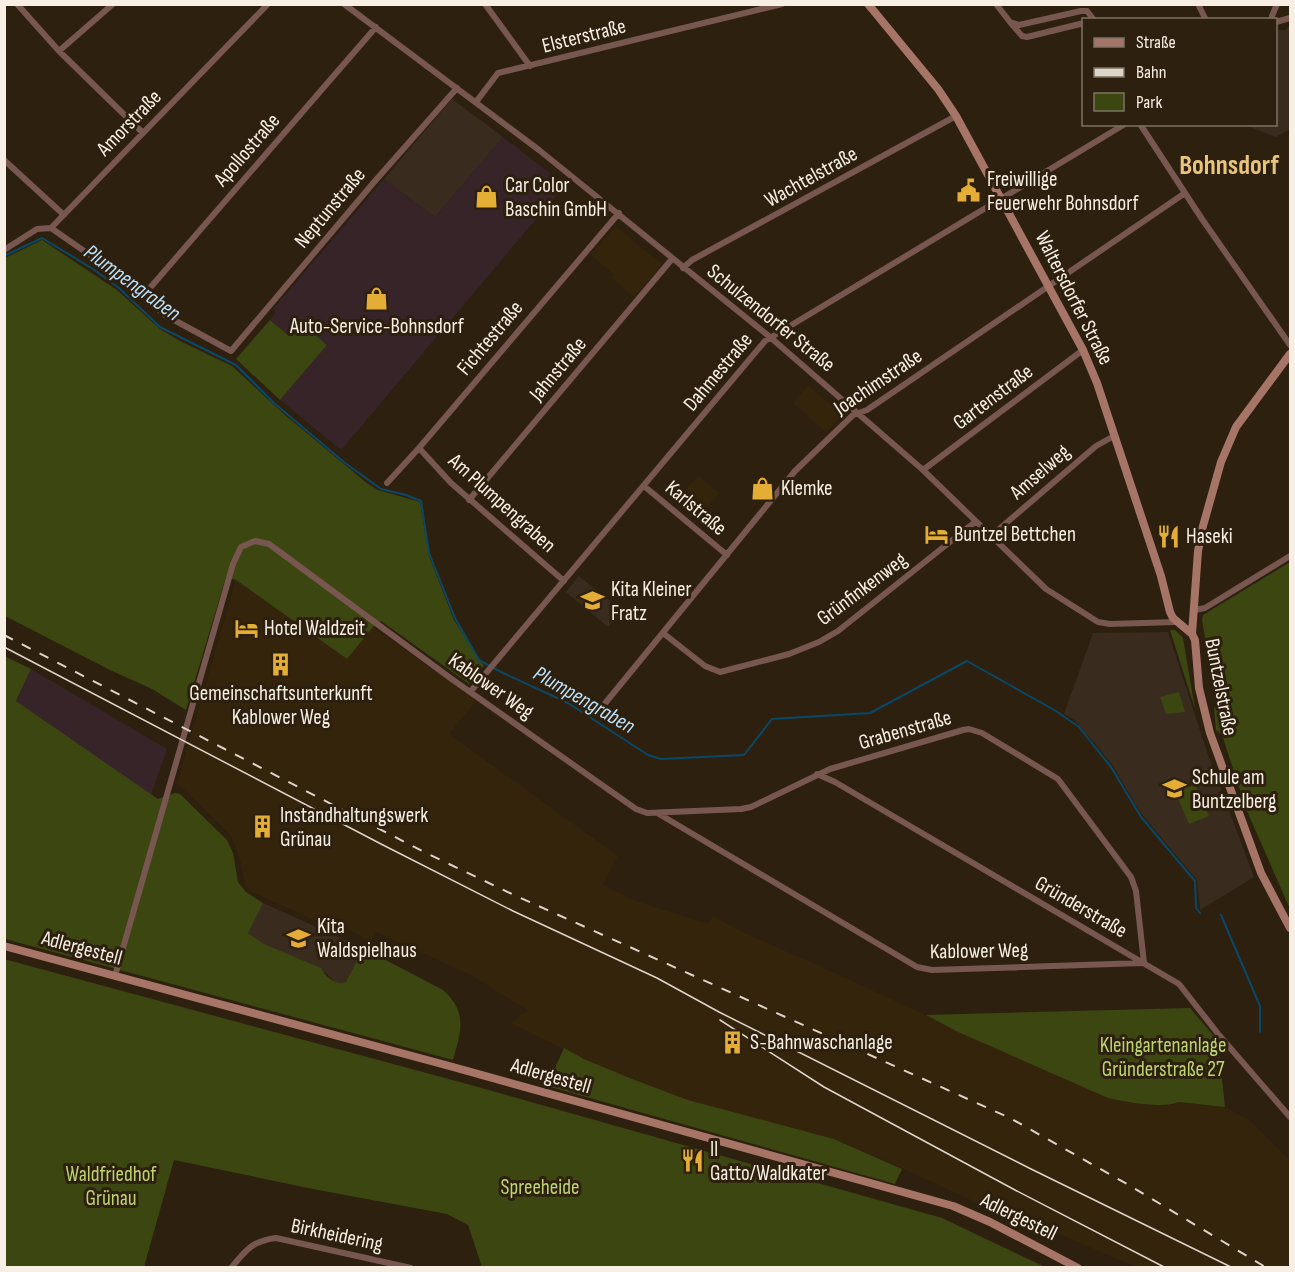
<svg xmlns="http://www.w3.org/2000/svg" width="1295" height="1272" font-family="'Sofia Sans Condensed',sans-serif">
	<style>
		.built { fill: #35240c }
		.industrial { fill: #372428 }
		.education { fill: #3a2b1f }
		.green { fill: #3b4611 }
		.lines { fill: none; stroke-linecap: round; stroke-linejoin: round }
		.stream { stroke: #0a4868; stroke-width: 2 }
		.street { stroke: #77574f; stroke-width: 6 }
		.secondary { stroke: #a77567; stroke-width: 8 }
		.tram { stroke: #ded5c9; stroke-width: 1.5 }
		.rail { stroke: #ded5c9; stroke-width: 2; stroke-dasharray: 10 10; stroke-linecap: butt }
		.labels { text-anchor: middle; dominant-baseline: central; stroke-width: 6; stroke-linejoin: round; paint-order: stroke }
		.street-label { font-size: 21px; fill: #f8efe4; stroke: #2d200f }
		.poi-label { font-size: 21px; fill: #f8efe4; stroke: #2d200f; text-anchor: start }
		.park-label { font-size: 21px; fill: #bdd571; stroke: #2d200f }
		.water-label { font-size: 22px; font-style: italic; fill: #badff8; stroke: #2d200f }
		.district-label { font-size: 27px; font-weight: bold; fill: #e9c47c; stroke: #2d200f }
	</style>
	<rect width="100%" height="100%" fill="#2d200f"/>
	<path class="built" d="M615,226l47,38 -28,33 -22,-19 2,-3 -23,-20z
		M808,385l35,30 -17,17 -33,-29z
		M698,476l21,17 -22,27 -22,-18z
		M236,580l111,79 26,-32 103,74 -27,33 169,122 -15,29 30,15 75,24 5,-8 27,15 80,35 204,95 148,44 7,-3 46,5 24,13 41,41v106h-154l-84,-36 -64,-23 -112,-52 -42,-17 -146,-39 -56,-21 -48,-20 -73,-36 16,-13 -56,-35 -95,-43 -5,10 -42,-24 -10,4 -67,-30 -7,-7 -5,-26 -9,-23 -54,-53z"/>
	<path class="industrial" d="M503,137l62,48 -224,265 -61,-50 47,-55 -26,-23 -12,14 -19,-16 5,-7 -1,-5 110,-129 51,38z
		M31,669l136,80 -16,46 -135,-94z"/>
	<path class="education" d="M1288,27h2v102l-14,8 -31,-12 31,-1v-94h10z
		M452,99l51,38 -68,80 -51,-38z
		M579,576l42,34 -13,17 -42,-35z
		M1168,632l39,120 47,125 -54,33 -3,-30 -57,-68 -27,-46 -19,-24 -21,-23 -9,-5 29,-81z
		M263,903l100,45 -17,34 -4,2 -8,-2 -7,-8 -63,-30 -17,-12z"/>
	<path class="green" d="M42,240l75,50 43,39 20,12 52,25 53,49 83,69 10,6 42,12 9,54 25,64 30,46 -15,18 -88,-63 -8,6 -26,32 -111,-79 -10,-3 -40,133 -34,-21 -42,-19 -105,-54v-358z
		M270,320l19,16 11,-14 27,23 -47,55 -44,-41z
		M1290,562v347l-43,-98 -25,-76 -6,-5 -2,-22 3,-2 -15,-86 1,-5z
		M1170,630h5l8,8 12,71z
		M4,656l27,13 -15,32 142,98 17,-6 5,1 47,46 6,13 5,29 8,10 17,11 -15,30 16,11 57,24c4,9 16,18 25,14l17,-34 80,42c25,22 18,42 10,70l-448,-121z
		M1179,692l6,20 -19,2 -6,-17z
		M1195,784l14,32 -20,8 -14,-32z
		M4,959l467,126 471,133 103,49h-563l-14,-42 -21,-11 -134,-25 -139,-29 -30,107h-139z
		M1190,1008l28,33 7,66 -46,-5c-17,7 -52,0 -71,-4l-152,-67 -30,-16z
		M564,1048l20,11 48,20 56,21 146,39 68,30 -7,15 -348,-98z"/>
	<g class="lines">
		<path class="stream" d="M4,256l38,-18 51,31 26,19 41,39 76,38 38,38 71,60 36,26 25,6 15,6 8,52 26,65 24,42 22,12 67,31 80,52 13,4 83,-4 28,-36 98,-6 97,-52 89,50 23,16 32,40 30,50 54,64 1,27 4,5
			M1221,915l39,91v26"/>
		<path class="street" d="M17,4l42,47 84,82
			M344,4l195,146 231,187 153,133 123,119 52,33 12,2 66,-2
			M485,4l45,62
			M996,4l14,18 9,3 62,-14h6l7,9
			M1198,4l8,16
			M1273,20l-1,-4 5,-12
			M1010,22l12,14 5,1 57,-14
			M1276,22l14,-4
			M59,51l54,-47
			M476,102l22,-29 284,-69
			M1140,124l62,95 88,126
			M4,160l60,55
			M51,228l72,50 42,37 66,36 144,-170 82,-93
			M4,250l33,-21 14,-1 217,-224
			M683,268l9,-8 264,-144
			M143,296l233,-269
			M419,448l32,35 113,98
			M923,470l160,-120
			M387,483l32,-35 200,-235
			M644,486l83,69
			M469,500l203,-241
			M991,536l105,-90 18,-10
			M1195,610l10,-2 85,-52
			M663,633l42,33 15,6 69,-18 30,-12 19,-11 137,-109
			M471,691l294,-350 360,-217
			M598,712l197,-241 58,-56 14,-5 318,-217
			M817,774l18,8 344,202 40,51 71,82
			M659,814l258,153 15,3 211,-7
			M115,976l118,-412 8,-17 14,-6 14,3 184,136 183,129 11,4 94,-4 10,-2 79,-38 133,-39 6,-1 13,4 76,46 73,98 5,14 8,72
			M231,1268c15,-18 21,-27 45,-30l135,30"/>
		<path class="secondary" d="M868,4l70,85 18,27 127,234 14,33 64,193 9,36 3,6 19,16
			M1290,354l-54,73 -15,35 -18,64 -5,25 -6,83 3,6 4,48 11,45 51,140 29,55
			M4,946l449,121 500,139 37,16 88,46"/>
		<path class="tram" d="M4,647l377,197 132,67 144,67 62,34 310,156 204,100
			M720,1020l104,67 191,103 151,78"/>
		<path class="rail" d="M4,635l422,218 88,42 496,223 117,66 140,84"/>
	</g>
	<defs>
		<symbol id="civic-bare" viewBox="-9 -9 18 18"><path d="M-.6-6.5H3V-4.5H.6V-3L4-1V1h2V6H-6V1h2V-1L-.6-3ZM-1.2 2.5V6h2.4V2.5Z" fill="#e4ad35" stroke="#2d200f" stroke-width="2.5" paint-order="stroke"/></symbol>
		<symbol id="shop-bare" viewBox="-9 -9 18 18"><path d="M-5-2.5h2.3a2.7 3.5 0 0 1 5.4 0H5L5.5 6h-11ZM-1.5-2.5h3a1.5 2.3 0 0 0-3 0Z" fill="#e4ad35" stroke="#2d200f" stroke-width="2.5" paint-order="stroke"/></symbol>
		<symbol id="hotel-bare" viewBox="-9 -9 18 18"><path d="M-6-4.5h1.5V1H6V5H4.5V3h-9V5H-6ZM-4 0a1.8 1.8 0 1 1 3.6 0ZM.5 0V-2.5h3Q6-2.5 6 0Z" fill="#e4ad35" stroke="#2d200f" stroke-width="2.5" paint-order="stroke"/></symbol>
		<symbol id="restaurant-bare" viewBox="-9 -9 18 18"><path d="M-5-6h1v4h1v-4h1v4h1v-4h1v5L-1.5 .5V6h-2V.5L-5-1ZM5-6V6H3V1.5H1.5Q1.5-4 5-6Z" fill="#e4ad35" stroke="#2d200f" stroke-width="2.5" paint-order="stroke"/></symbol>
		<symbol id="school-bare" viewBox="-9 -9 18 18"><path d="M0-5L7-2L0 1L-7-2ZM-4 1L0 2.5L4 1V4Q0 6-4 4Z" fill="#e4ad35" stroke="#2d200f" stroke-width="2.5" paint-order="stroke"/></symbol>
		<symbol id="building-bare" viewBox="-9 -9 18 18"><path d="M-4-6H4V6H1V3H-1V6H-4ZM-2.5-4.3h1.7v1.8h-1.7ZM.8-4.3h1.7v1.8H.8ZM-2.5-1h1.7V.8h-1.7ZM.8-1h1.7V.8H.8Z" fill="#e4ad35" stroke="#2d200f" stroke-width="2.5" paint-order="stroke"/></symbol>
	</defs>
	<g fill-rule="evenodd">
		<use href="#civic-bare" x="952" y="174" width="33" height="33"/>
		<use href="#shop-bare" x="470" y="180" width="33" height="33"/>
		<use href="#shop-bare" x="360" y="282" width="33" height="33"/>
		<use href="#shop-bare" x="746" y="472" width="33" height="33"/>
		<use href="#hotel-bare" x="920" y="518" width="33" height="33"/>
		<use href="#restaurant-bare" x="1152" y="520" width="33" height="33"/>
		<use href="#school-bare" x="576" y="584" width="33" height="33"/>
		<use href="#hotel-bare" x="230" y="612" width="33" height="33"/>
		<use href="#building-bare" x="264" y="648" width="33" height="33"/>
		<use href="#school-bare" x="1158" y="772" width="33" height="33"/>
		<use href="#building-bare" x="246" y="810" width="33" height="33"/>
		<use href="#school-bare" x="282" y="922" width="33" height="33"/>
		<use href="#building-bare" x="716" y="1026" width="33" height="33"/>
		<use href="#restaurant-bare" x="676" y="1144" width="33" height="33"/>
	</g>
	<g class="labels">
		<g class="street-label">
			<text transform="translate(584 36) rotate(-14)">Elsterstraße</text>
			<text transform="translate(129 123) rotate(-46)">Amorstraße</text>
			<text transform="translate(247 150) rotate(-49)">Apollostraße</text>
			<text transform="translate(811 177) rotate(-29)">Wachtelstraße</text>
			<text transform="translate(330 208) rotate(-50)">Neptunstraße</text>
			<text transform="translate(1074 298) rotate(63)">Waltersdorfer Straße</text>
			<text transform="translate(771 318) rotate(39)">Schulzendorfer Straße</text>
			<text transform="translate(490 338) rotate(-50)">Fichtestraße</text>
			<text transform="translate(558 369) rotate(-50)">Jahnstraße</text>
			<text transform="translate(718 372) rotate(-50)">Dahmestraße</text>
			<text transform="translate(878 382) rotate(-34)">Joachimstraße</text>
			<text transform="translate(993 397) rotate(-37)">Gartenstraße</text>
			<text transform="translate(1040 472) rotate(-41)">Amselweg</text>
			<text transform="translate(502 503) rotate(42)">Am Plumpengraben</text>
			<text transform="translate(696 508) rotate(40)">Karlstraße</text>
			<text transform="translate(862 589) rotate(-37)">Grünfinkenweg</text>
			<text transform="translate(491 686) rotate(35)">Kablower Weg</text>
			<text transform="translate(1221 687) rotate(79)">Buntzelstraße</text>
			<text transform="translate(905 730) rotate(-16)">Grabenstraße</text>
			<text transform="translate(1081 907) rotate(30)">Gründerstraße</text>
			<text transform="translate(82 948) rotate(15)">Adlergestell</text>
			<text transform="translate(979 951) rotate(-1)">Kablower Weg</text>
			<text transform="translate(551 1076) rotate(16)">Adlergestell</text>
			<text transform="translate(1019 1217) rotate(26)">Adlergestell</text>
			<text transform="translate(337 1235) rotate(12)">Birkheidering</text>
		</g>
		<g class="poi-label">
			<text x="987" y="179">Freiwillige<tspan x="987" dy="24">Feuerwehr Bohnsdorf</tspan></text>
			<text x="505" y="185">Car Color<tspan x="505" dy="24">Baschin GmbH</tspan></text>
			<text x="377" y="326" text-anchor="middle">Auto-Service-Bohnsdorf</text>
			<text x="781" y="488">Klemke</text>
			<text x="954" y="534">Buntzel Bettchen</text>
			<text x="1186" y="536">Haseki</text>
			<text x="611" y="589">Kita Kleiner<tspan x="611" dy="24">Fratz</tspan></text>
			<text x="264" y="628">Hotel Waldzeit</text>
			<text x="281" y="693" text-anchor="middle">Gemeinschaftsunterkunft<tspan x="281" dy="24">Kablower Weg</tspan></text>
			<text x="1192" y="777">Schule am<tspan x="1192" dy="24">Buntzelberg</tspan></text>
			<text x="280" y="815">Instandhaltungswerk<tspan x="280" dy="24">Grünau</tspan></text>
			<text x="317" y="926">Kita<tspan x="317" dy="24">Waldspielhaus</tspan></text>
			<text x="750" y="1042">S-Bahnwaschanlage</text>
			<text x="710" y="1149">Il<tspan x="710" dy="24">Gatto/Waldkater</tspan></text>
		</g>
		<g class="park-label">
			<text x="1163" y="1045">Kleingartenanlage<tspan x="1163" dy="24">Gründerstraße 27</tspan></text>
			<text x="111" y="1174">Waldfriedhof<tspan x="111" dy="24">Grünau</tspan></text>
			<text x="540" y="1187">Spreeheide</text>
		</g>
		<g class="water-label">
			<text transform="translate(132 283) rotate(36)">Plumpengraben</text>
			<text transform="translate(584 700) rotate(30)">Plumpengraben</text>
		</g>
		<g class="district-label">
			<text x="1229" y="166">Bohnsdorf</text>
		</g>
	</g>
	<rect width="1295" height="1272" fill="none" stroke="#f8efe4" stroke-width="12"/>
	<rect x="1082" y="18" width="195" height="108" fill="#2d200f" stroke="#7e7364" stroke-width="1.5"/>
	<rect x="1094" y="38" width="30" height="9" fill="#a77567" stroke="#7e7364" stroke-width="1.5"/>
	<text x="1136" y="48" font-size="18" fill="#f8efe4">Straße</text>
	<rect x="1094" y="68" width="30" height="9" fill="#ded5c9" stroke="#7e7364" stroke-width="1.5"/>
	<text x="1136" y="78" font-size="18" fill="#f8efe4">Bahn</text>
	<rect x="1094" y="93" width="30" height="18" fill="#3b4611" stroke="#7e7364" stroke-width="1.5"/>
	<text x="1136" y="108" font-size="18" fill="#f8efe4">Park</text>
</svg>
